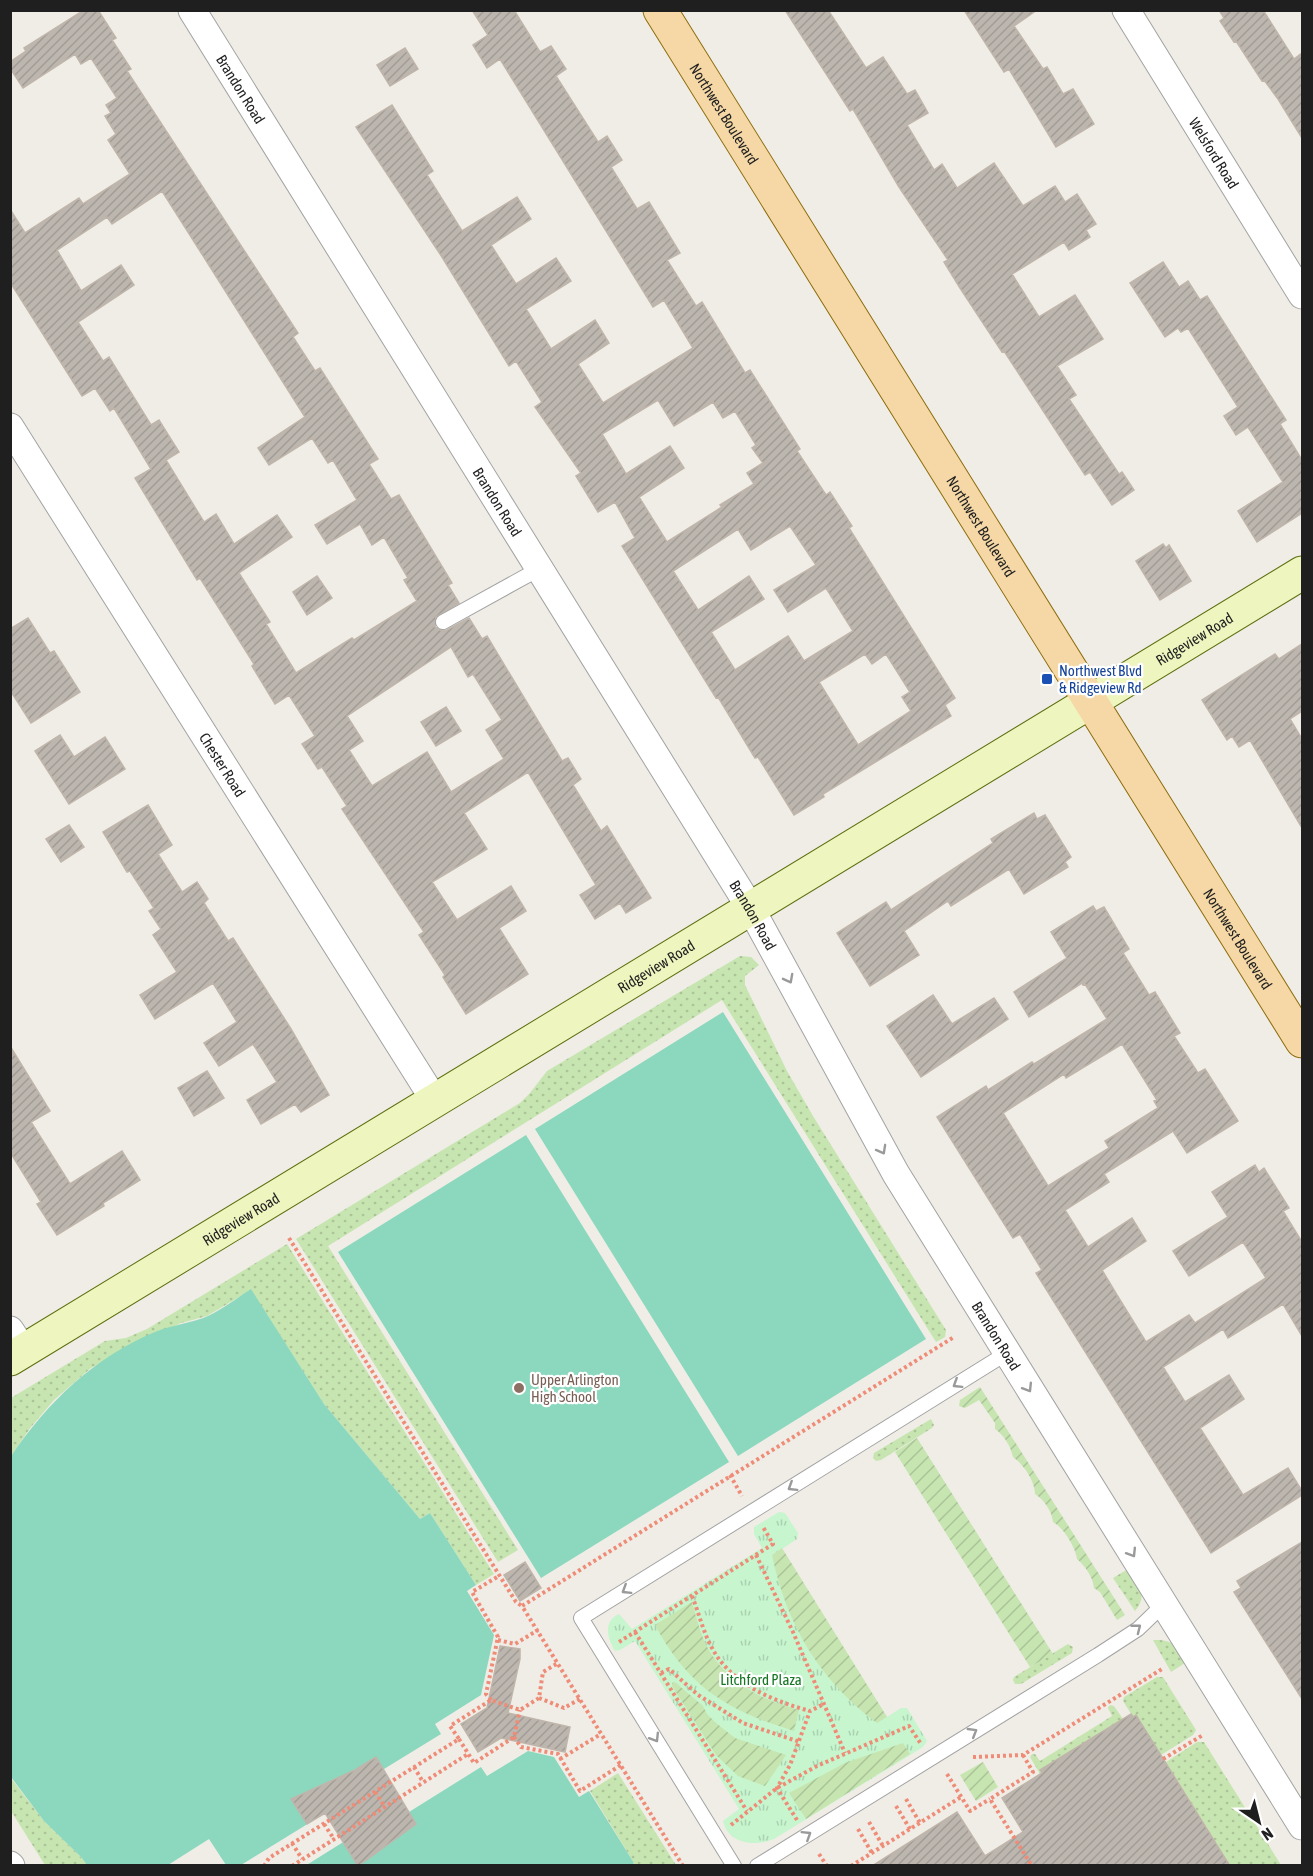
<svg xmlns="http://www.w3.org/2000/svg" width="1313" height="1876" font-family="'Asap Condensed',sans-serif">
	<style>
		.grass { fill: url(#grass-dots) }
		.park { fill: url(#park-tufts) }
		.garden { fill: url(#garden-furrows) }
		.pitch { fill: #8bd8bf }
		.building { fill: url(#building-hatch); stroke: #c0b5aa; stroke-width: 1.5; fill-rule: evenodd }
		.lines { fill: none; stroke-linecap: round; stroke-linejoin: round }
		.lane-casing { stroke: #a3a3a3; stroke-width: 16 }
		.street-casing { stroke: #a3a3a3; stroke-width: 29 }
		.secondary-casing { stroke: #5e6f0e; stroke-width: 35 }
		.primary-casing { stroke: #8e6c0c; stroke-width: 35 }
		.path { stroke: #ef8c78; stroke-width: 4; stroke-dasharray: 3 3; stroke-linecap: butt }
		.lane { stroke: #fff; stroke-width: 14 }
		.street { stroke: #fff; stroke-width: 27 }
		.secondary { stroke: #eef5bf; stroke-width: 33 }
		.primary { stroke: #f5d8a6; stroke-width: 33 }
		.oneway { stroke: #9a9a9a }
		.transit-dot { fill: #1a4fb4; stroke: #fff; stroke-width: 2 }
		.education-dot { fill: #8d6e63; stroke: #fff; stroke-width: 2 }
		.labels { text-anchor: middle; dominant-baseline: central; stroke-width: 4.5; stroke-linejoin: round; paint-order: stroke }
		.street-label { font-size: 15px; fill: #1f1f1f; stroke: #fff }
		.transit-label { font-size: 15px; fill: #164399; stroke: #fff; text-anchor: start }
		.education-label { font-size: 15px; fill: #785e54; stroke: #fff; text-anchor: start }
		.park-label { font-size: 15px; fill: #157623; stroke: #fff }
	</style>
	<defs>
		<pattern id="grass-dots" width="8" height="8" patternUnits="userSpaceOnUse" patternTransform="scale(1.5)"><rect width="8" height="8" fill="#c7e5b0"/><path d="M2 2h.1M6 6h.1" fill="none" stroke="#aac497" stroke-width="1.8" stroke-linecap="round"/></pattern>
		<pattern id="park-tufts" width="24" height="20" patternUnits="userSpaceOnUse" patternTransform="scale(1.5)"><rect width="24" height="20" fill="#c7f5ce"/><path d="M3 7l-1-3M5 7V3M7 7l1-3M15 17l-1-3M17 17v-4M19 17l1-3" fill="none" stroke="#aad2b0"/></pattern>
		<pattern id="garden-furrows" width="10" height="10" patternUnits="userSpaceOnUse" patternTransform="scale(1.5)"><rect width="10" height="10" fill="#c7e5b0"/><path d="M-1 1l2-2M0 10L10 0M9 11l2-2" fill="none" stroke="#aac497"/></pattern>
		<pattern id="building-hatch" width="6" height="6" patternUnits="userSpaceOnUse" patternTransform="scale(1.5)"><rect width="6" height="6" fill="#bcb6af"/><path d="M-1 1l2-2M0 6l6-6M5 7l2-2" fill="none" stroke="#a19c96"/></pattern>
	</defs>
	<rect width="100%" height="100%" fill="#efede6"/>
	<path class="grass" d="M740,956l11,1 8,8 -14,11v9l42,86 26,45 133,214 -1,7 -9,5 -214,-342 -394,246 190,304 -20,12 -202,-323 224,-136 10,-10 17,-22z
		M287,1244l207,330 -18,11 -46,-72 -10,6 -96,-115 -73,-114 -44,26 -26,7 -90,45 -37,32 -23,27 -20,29v-58l94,-57 21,-3 21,-9z
		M931,1419l3,6 -2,3 -51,32 -5,1 -3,-3 1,-5z
		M1128,1569c9,15 21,26 7,42l-22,-33z
		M1153,1640c19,-1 25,6 35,21l-17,11z
		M1068,1644l5,3 -1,6 -51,31h-6l-2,-4 1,-3z
		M1157,1677h6l33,53 -3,5 -32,20 -25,-40 -3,2 -10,-16 1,-4z
		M1110,1705l4,1 9,13 -82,51 -1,4 -10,-17 2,-3h3l5,7 72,-45 -4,-8z
		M1197,1742h7l77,123h-51l-64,-103z
		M618,1773l58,92h-46l4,-2 -44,-72z
		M10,1777l34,44 37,36 6,8h-42l-34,-54z"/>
	<path class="park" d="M779,1512l6,1 13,20 -1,6 -15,10 105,168 14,-9h6l20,33 -4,6 -149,92c-19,8 -46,5 -51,-18l16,-12 -104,-168 -15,9 -5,1c-8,-13 -12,-30 4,-37l13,15 130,-81 -8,-14v-7z"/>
	<path class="garden" d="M980,1387l145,228 -8,5 -17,-28 -6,-4c-1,-11 -9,-22 -17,-29 -1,-11 -14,-32 -24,-37 -1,-11 -9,-22 -18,-28 0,-13 -12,-30 -22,-37 -2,-10 -9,-22 -18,-28v-6l-16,-23 -14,8 -6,-2 1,-6z
		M917,1438l136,216 -23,13 -135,-215z
		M782,1548l105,169 -10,6c-57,-42 -91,-99 -105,-168z
		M692,1602c5,18 10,40 22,56 21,28 52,44 85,52l-5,21c-66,-20 -106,-44 -139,-106z
		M675,1682l28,24 4,8 9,9 19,15 51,17 -21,31 -27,-10 -22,-21 -44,-69v-3z
		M903,1743l7,11 -104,65 -17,-26 56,-30z
		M983,1762l15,25 -22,14 -16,-26z"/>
	<path class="pitch" d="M723,1012l203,327 -188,117 -203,-327z
		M526,1135l203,327 -188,116 -203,-326z
		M251,1289l73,115 96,115 10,-6 46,72 -9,6 27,44 -13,60 -46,29 6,10 -70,43 3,6 -133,82h-15l-17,-26 -41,26h-81l-6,-8 -37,-36 -33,-44v-321c37,-54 82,-98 144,-124 17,-7 37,-9 53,-16 15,-7 29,-18 43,-27z
		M528,1751l26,6 25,40 10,-6 45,72 -4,3h-325l99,-62 5,8 72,-45 6,9z"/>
	<path class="building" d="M84,10h14l18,28 -4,2 19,29 -4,2 171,262 -5,4 22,34 5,-3 58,91 -9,5 22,35 8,-4 53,88 -4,2 11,18 -23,14 -1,10 7,4 5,-1 22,-12 13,21 5,-3 75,125 6,-3 13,21 -8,6 28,46 6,-5 44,72 -25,15 -6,-10 -25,16 -15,-24 16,-10 -68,-113 -64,41 23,36 -55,33 25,38 54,-34 15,25 -27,17 29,46 -62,40 -23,-37 2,-2 -26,-40 5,-3 -82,-123 5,-3 -25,-39 -4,2 -16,-25 13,-8 -26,-41 -14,9 -23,-38 2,-2 -54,-86 -3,2 -62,-102 16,-9 -37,-61 -4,3 -15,-23 -13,8 -72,-114v-73l15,24 54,-35 4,6 47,-30 -22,-34 8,-6 -11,-18 6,-3 -5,-8 11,-7 -26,-40 -10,6 -6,-10 -52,34 -13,-20v-6l16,-11 -2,-3zM162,191l143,226 -47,31 11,17 43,-27 16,25 5,-3 24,40 -42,25 12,19 33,-20 12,21 12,-8 24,41 -4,2 13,21 -63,39 -2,-2 -56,35 -30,-49 4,-2 -31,-49 53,-36 -15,-22 -43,29 -18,-30 -12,8 -38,-62 13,-8 -20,-32 -8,5 -42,-68 -6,4 -25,-39 56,-37 -13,-20 -40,26 -24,-41 50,-33 5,7zM451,647l17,30 5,-3 29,46 -16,10 18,29 -53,33 -24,-40 -55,34 -23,-36 14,-9 -16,-25z
		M472,10h42l26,42 11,-6 15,23 -10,7 42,66 9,-6 15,24 -11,7 26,42 12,-7 31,51 -13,7 29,46 6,-4 43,71 5,-3 50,79 -3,2 29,44 4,-3 22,34 -3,2 106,170 -10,7 6,11 -128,78 1,3 -30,18 -36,-58 -3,1 -37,-61 -2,1 -94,-152 13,-8 -20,-36 -17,10 -22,-36 5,-3 -46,-66 7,-5 -26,-41 -7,5 -67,-109 -86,-130 36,-22 41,66 -6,4 35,56 55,-34 14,22 -40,26 25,39 40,-26 15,23 -45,28 25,40 44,-29 14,23 -31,21 25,39 90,-55 -29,-48 -11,7 -153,-248 -13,9 -14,-23 15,-10zM658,400l16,26 39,-24 10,16 12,-7 21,34 -4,3 11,15 -16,10 7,11 -34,21 2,2 -55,35 -28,-45 45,-29 -14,-22 -44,28 -24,-40zM790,526l26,39 -42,25 14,22 38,-24 27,43 -49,30 -16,-25 -53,34 -24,-38 53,-33 -15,-23 -51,34 -25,-39 65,-42 13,21zM865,654l7,10 14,-10 24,38 -8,5 9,14 -53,34 -39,-63z
		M785,10h43l38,58 17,-11 24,37 8,-4 13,23 -21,12 27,45 8,-6 15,24 37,-25 29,43 32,-20 10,16 12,-8 19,30 -10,6 4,7 -21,13 -5,-8 -52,32 27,43 36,-22 28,44 -46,27 19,29 -7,4 50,75 3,-2 12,18 -22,15 -22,-33 -5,3 -81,-124 -2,1 -42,-64 -16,-26 4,-2 -49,-73 -46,-78 -3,2z
		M964,10h73l-23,16 29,43 4,-2 16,27 10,-5 21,35 -38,23 -47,-78 -5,3z
		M1219,10h44l31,49 8,-6v85l-24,-39 -14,-19 -2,1 -26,-40 -2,1 -14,-21 4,-3z
		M405,48l13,21 -28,17 -13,-21z
		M1163,262l16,25 9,-6 12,19 7,-4 79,124 -6,4 22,36v53l-45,29 -19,-31 45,-29 -35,-55 -12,8 -12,-19 14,-9 -50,-79 -7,4 -3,-4 -13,9 -35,-54z
		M1163,544l3,4 3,-3 22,36 -31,19 -24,-39z
		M317,576l15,22 -25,17 -14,-23z
		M28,618l22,35 4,-2 26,41 -49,31 -21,-33v-61z
		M1302,644v67l-12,8 12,20v89l-52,-88 -11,7 -7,-11 -5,4 -25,-40 73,-46 4,5z
		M446,707l15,24 -25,15 -15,-24z
		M60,735l14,22 31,-20 20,32 -56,35 -34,-53z
		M148,805l24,40 -14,9 24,38 15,-10 11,17 -4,4 24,38 5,-3 58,91 38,66 -28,17 -6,-8 -34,20 -14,-24 30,-18 -24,-38 -34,22 -15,-23 33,-21 -24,-39 -58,36 -15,-24 37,-23 -24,-37 8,-6 -12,-18 5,-3 -24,-37 -3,1 -24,-40z
		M1034,813l3,6 8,-4 26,42 -6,5 3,5 -44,27 -15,-25 -58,37 -3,-5 -44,30 15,24 -49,31 -33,-53 49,-31 5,8 102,-67 -2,-4z
		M69,825l15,22 -23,15 -15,-23z
		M1093,906l3,5 8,-4 25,42 -6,4 26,42 6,-3 25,41 -6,3 24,37 7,-4 33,52 -51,32 -14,-22 -69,43 5,8 -44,28 23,37 44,-29 14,23 -44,29 15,25 29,47 43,-27 6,8 71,-45 -23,-36 -54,34 -16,-25 55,-34 -16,-25 43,-27 4,7 5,-4 25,40 -6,3 19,31v94l-19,-32 -55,34 -5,-9 -60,38 22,35 44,-27 15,24 -44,29 43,67 45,-27 14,23v4l-91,58 -175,-280 6,-3 -22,-36 -7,4 -76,-121 49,-31 2,4 44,-28 2,2 73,-45 -22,-35 -2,1 -1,-2 -53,34 -15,-25 53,-34 -16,-26zM1122,1044l35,56 -3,1 4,7 -53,33 4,7 -61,38 -45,-73 61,-39 2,4z
		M933,995l19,29 42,-26 14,21 -87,58 -34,-51z
		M10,1046l40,65 -19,11 39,62 52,-33 18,29 -37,23 1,3 -47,29 -20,-31 4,-2 -31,-50z
		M207,1071l17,27 -30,18 -16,-28z
		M1302,1542v157l-68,-107 7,-4 -4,-7z
		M525,1562l16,26 -21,13 -16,-26z
		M500,1646l20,3v10l-12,54 62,14 -5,25 -64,-14 -23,14 -17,-28 26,-16z
		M1131,1714l2,3 3,-2 94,151h-358l85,-54 28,44 38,-24 -21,-34 40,-25 -2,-3z
		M376,1757l40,67 -58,42 -33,-53 -18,11 -16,-25 64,-29z"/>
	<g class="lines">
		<defs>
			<path id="lane" d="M443,622l96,-53
				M734,1866l-153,-248 426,-265
				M757,1866l341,-211 40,-26 26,-25"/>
			<g id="street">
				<path id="s1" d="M192,10l559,899 145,265 406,652"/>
				<path id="s2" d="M1126,10l176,285"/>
				<path id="s3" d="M10,427l425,674"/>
				<path d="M10,1330l14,21"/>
				<path d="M10,1865l1,1"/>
			</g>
			<g id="secondary">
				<path id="s4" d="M10,1359l1292,-786"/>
			</g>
			<g id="primary">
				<path id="s5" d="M660,10l642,1031"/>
			</g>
		</defs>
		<use href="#lane" class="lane-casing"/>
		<use href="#street" class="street-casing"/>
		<use href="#secondary" class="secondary-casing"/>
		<use href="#primary" class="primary-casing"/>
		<path class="path" d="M289,1238l227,364 6,4
			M730,1475l12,21
			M756,1555l37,77 52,121
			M692,1596c7,17 11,36 20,52 19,36 61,53 98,63
			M635,1632l112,179
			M498,1640l17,4 23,-14
			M619,1642l154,-98 -10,-17
			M661,1673l8,-4 29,26 45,28 57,19
			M539,1698l25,10 16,-9
			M491,1700l-5,-6 12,-57 -26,-45 27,-16
			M514,1737l7,10 37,7 22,37 41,-26
			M459,1739l15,24 40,-26 6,-27
			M1023,1755l10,17 -43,27 42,67
			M973,1757l50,-2 139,-86
			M560,1759l41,-25
			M1163,1759l40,-24
			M414,1767l9,15
			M947,1774l23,37 20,-12
			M375,1792l10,15
			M906,1799l14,24
			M896,1806l14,23
			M797,1820l-20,-32 13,-23 20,-54 14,-7
			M869,1822l14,24
			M324,1824l10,15
			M731,1825l46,-37 40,-22 92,-40 12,18
			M858,1829l14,24
			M292,1843l10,16
			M819,1854l8,12
			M264,1866l5,-8 190,-119 -9,-13 41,-26 29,10 19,-12 4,-26 15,-9
			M292,1866l176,-112
			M683,1866l-161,-260 432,-269
			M851,1866l110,-69"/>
		<use href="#lane" class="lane"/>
		<use href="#street" class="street"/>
		<use href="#secondary" class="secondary"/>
		<use href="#primary" class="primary"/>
	</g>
	<defs><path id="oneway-chevron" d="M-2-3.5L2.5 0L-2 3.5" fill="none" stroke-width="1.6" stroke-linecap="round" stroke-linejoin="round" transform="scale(1.5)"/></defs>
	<g class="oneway">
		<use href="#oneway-chevron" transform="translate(789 979) rotate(62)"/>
		<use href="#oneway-chevron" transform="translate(882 1150) rotate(61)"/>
		<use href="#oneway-chevron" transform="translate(957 1384) rotate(148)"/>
		<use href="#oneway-chevron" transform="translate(1028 1388) rotate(58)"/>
		<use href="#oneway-chevron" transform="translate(792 1487) rotate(148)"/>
		<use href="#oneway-chevron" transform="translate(1132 1553) rotate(58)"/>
		<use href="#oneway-chevron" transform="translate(626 1590) rotate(148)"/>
		<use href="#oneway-chevron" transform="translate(1137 1628) rotate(-38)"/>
		<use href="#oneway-chevron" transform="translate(973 1732) rotate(-31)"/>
		<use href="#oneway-chevron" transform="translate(655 1738) rotate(58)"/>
		<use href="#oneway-chevron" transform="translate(807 1835) rotate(-32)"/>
	</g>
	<rect class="transit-dot" x="1041" y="673" width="12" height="12" rx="3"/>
	<circle class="education-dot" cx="519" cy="1388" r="6"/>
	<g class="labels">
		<g class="street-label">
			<text stroke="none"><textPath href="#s1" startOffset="93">Brandon Road</textPath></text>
			<text stroke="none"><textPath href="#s5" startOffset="122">Northwest Boulevard</textPath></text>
			<text stroke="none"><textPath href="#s2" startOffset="168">Welsford Road</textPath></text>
			<text stroke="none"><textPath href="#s1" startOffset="579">Brandon Road</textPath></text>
			<text stroke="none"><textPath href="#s5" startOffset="608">Northwest Boulevard</textPath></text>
			<text stroke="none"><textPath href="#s4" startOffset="1386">Ridgeview Road</textPath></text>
			<text stroke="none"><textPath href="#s3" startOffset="399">Chester Road</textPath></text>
			<text stroke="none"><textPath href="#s1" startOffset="1065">Brandon Road</textPath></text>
			<text stroke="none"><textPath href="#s5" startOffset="1094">Northwest Boulevard</textPath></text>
			<text stroke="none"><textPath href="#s4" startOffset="756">Ridgeview Road</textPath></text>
			<text stroke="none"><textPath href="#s4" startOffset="270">Ridgeview Road</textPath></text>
			<text stroke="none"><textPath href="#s1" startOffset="1551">Brandon Road</textPath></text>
		</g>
		<g class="transit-label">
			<text x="1059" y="670">Northwest Blvd<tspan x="1059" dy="17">&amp; Ridgeview Rd</tspan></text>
		</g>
		<g class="education-label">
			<text x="531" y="1379">Upper Arlington<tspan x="531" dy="17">High School</tspan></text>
		</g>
		<g class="park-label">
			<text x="761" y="1679">Litchford Plaza</text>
		</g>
	</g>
	<rect width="1313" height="1876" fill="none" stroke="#1f1f1f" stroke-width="24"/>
	<g transform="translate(1259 1822) rotate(145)" stroke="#ffffff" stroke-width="4.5" paint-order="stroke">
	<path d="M0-4.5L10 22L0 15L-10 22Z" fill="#1f1f1f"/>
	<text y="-9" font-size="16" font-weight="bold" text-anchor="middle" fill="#1f1f1f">N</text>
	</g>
</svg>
